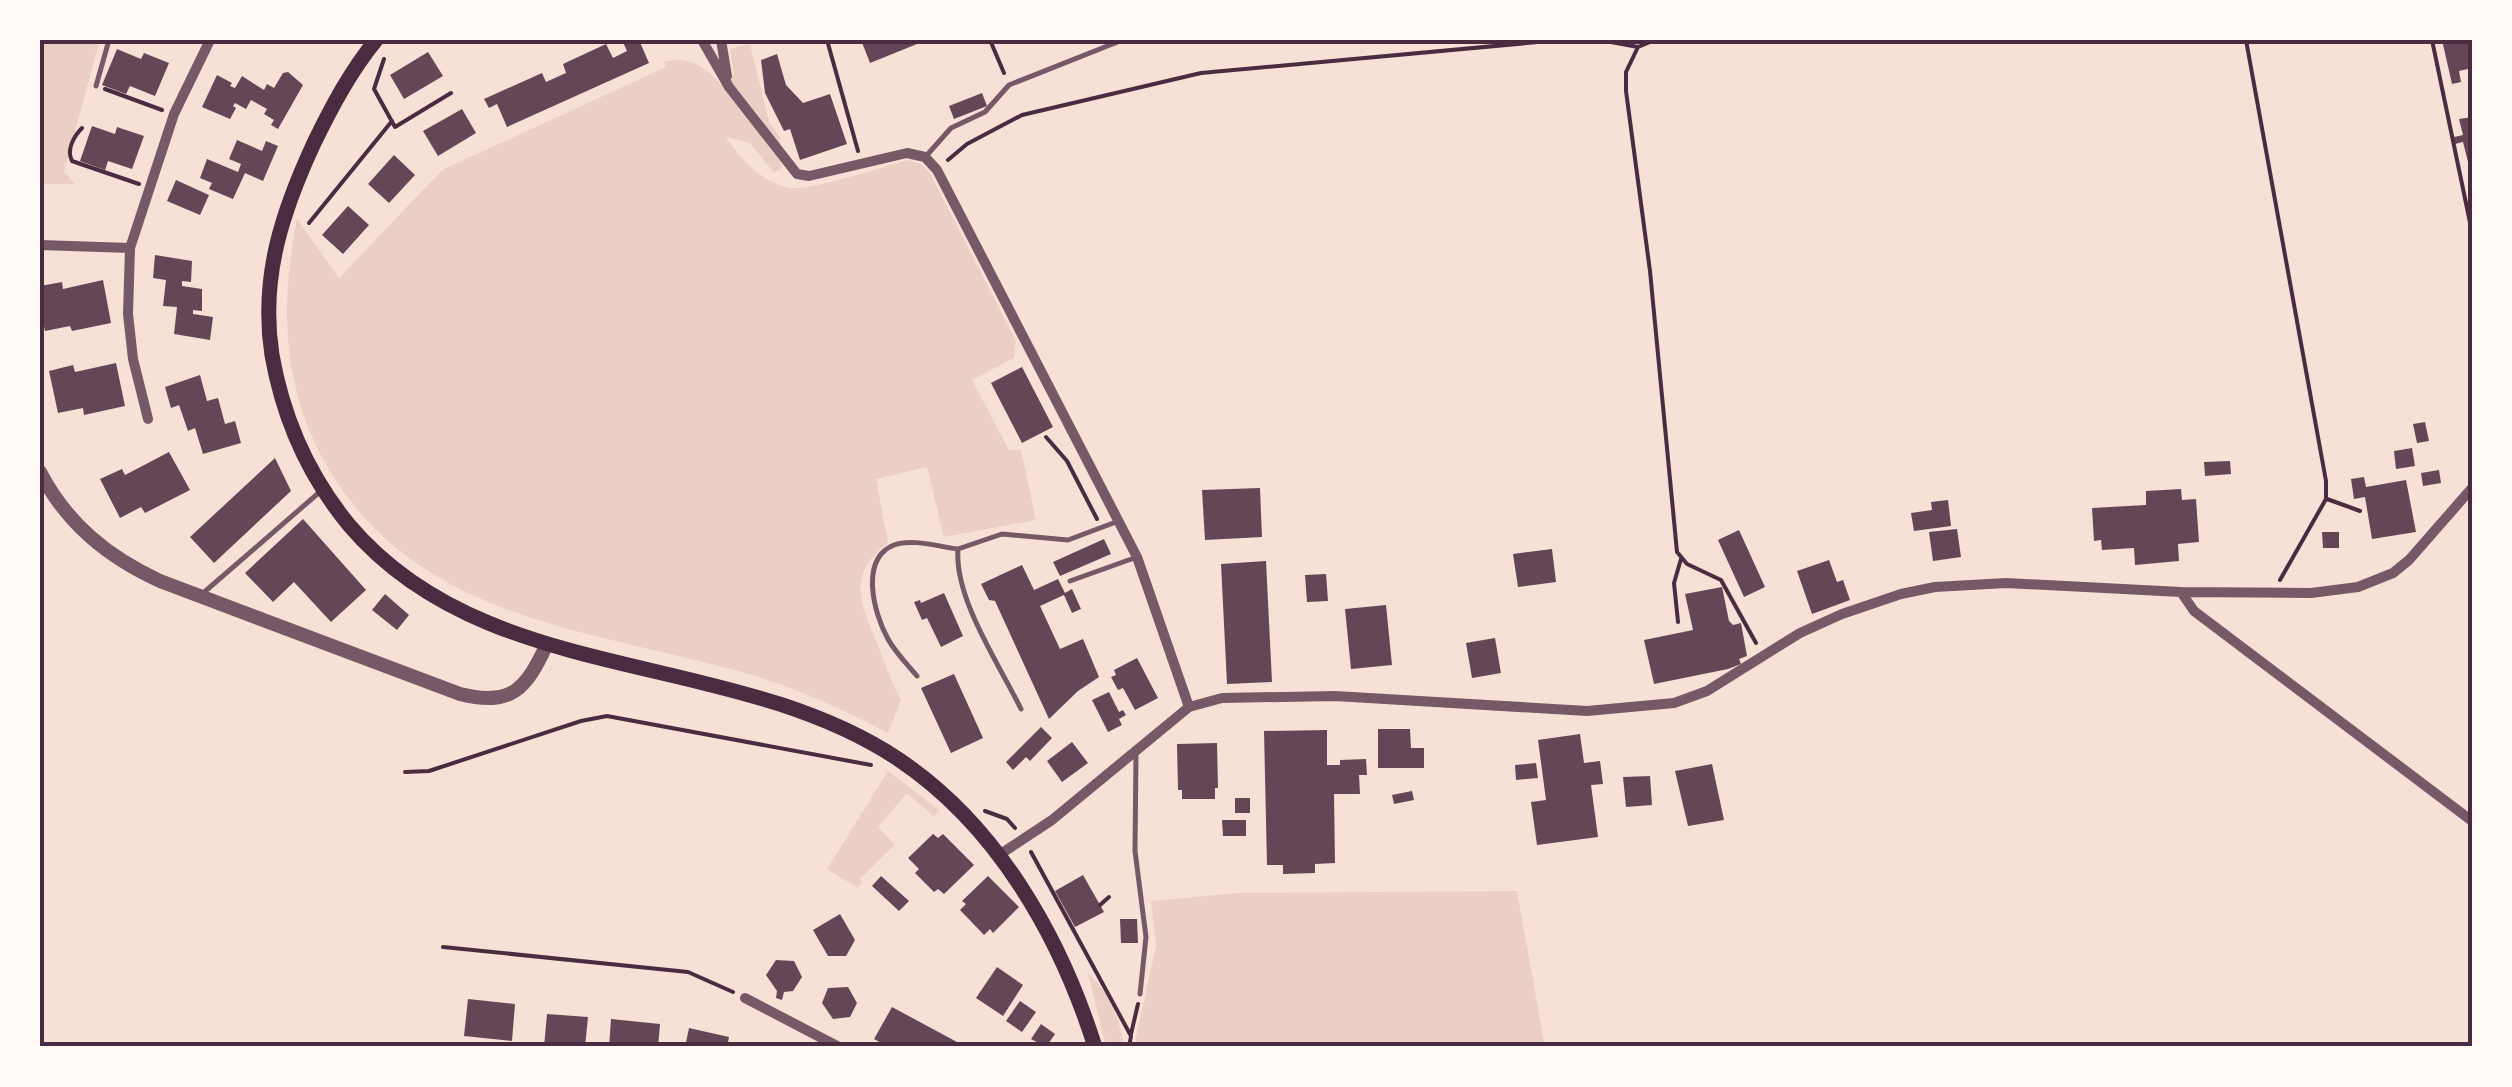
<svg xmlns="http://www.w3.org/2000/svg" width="2512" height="1087" font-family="'Golos Text',sans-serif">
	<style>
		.green { fill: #ebcfc5 }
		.building { fill: #644757 }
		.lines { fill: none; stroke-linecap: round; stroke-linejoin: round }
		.path { stroke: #4a2c40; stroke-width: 4 }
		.service { stroke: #755966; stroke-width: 5 }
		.minor { stroke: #755966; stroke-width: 10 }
		.tertiary { stroke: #755966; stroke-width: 14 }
		.secondary { stroke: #4a2c40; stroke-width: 15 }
		.neatline { fill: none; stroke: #4a2c40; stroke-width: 4 }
	</style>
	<rect width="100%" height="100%" fill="#f7e1d7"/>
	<path class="green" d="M40,40h60l-36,131 11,13h-35z
		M750,44l19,78 11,15 1,31 -7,5 -24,-30 -24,-6c13,21 38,48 66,51 20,2 91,-21 115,-28l14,4 9,9 86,168 -2,17 -42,22 37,70h12l15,70 -92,17 -17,-70 -51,12 12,64c-44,33 -26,63 -9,105 7,18 13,36 22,52l-13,33c-47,-25 -95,-46 -146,-61 -156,-44 -329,-52 -418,-211 -42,-76 -44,-158 -27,-242l42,59 103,-108 224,-103 -2,-5c25,-7 42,5 57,23l13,-10 -4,-26z
		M888,771l51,39 -5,7 -27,-24 -29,34 17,18 -35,34 2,3 -4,6 -31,-19z
		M1517,891l28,156h-411l22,-101 -5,-45 87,-8z
		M1088,974c20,14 33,49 36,73h-18z"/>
	<path class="building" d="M622,40h17l10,23 -142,64 -10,-23 -8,4 -5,-9 58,-26 4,9 11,-5 9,-4 -3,-9 43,-20 7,14 14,-7z
		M861,40h66l-57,23z
		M2442,40h30v28l-13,3 2,11 -9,2z
		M117,49l24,10 3,-6 25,10 -14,33 -25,-10 -4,8 -24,-9z
		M428,52l15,24 -39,23 -14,-24z
		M777,54l9,31 17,18 27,-9 17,50 -47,16 -10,-31 -6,2 -19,-38 -4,-33z
		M288,72l15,13 -25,44 -7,-4 3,-5 -10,-6 3,-5 -16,-9 -5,9 -11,-6 -2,3 3,2 -6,11 -28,-12 15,-32 15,8 -2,3 5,2 7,-12 22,14 3,-6 7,4 9,-15z
		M982,93l5,13 -33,13 -5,-13z
		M462,109l14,24 -38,23 -15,-25z
		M2472,117v49h-3l-6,-24 -8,2 -1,-7 9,-2 -4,-16z
		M92,126l23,8 2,-7 27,9 -12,33 -24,-8 -3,9 -25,-9z
		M237,140l25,11 4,-10 12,5 -15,35 -18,-8 -12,26 -24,-10 3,-6 -12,-5 7,-19 31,13 3,-8 -12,-5z
		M394,155l21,20 -26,28 -21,-19z
		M176,180l33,15 -9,20 -33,-14z
		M348,206l21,19 -26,29 -21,-19z
		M155,255l37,6 -1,21 -9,-1v5l20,3v22l-9,-1v4l20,3 -3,23 -36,-6 3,-27 -14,-1 3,-26 -13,-2z
		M103,280l8,43 -39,8 -2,-5 -25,5 -5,-23v-22l22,-4 1,7z
		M116,363l9,43 -41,9 -1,-7 -25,5 -9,-42 24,-6 2,7z
		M1022,367l31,60 -31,16 -31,-60z
		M200,375l7,26 11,-3 7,26 10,-3 6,22 -38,11 -8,-26 -7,3 -9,-26 -8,3 -6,-21z
		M2425,422l4,19 -12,2 -4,-19z
		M2412,448l3,18 -19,3 -2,-18z
		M169,452l21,38 -45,23 -4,-6 -21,11 -20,-39 22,-10 3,6z
		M275,458l16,33 -77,72 -24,-26z
		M2230,461l1,13 -26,2 -1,-14z
		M2439,470l2,13 -18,3 -2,-13z
		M2364,477l2,10 40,-7 10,52 -44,7 -7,-42 -11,2 -3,-20z
		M1260,488l2,49 -57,3 -3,-50z
		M2181,489l1,11 14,-1 3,43 -21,2 1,17 -44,4 -1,-17 -32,2 -1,-10 -7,1 -2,-33 54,-3v-14z
		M1948,500l3,26 -37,5 -3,-18 21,-3 -1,-8z
		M303,519l63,71 -35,32 -37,-40 -21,20 -28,-29z
		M1957,529l4,28 -28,4 -4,-29z
		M1739,530l26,57 -21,10 -26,-57z
		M2322,532h17v16h-16z
		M1104,539l7,15 -51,22 -7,-14z
		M1552,549l4,33 -38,5 -5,-33z
		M1829,560l8,22 6,-2 7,20 -38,14 -15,-43z
		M1266,561l6,121 -45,2 -6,-120z
		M1022,565l12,25 24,-11 7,14 7,-4 9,20 -9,4 -8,-18 -24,11 20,43 23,-10 16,38 -21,14 -29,28 -54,-118 -6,-1 -8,-16z
		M1326,574l2,27 -21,1 -2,-27z
		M1722,587l7,34 4,4 8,-2 6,33 -8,3 2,5 -13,5 -74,15 -10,-44 49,-10 -8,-36z
		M944,593l19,43 -22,11 -14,-29 -5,2 -8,-18 6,-2 1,3z
		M385,594l24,21 -12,15 -25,-20z
		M1386,605l6,60 -41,4 -6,-60z
		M1495,638l6,35 -29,5 -6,-35z
		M1137,658l21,40 -23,12 -12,-22 -5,2 -7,-13 5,-2 -2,-5z
		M954,674l29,64 -32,15 -30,-65z
		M1109,692l10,20 4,-2 3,5 -7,4 3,6 -14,7 -16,-32z
		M1041,727l11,11 -22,23 -4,-4 -13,13 -7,-8z
		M1378,729h32l1,19h13v20h-46z
		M1327,730v35h13v-5l26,-1 1,16h-8l1,19h-26l1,69 -20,1v9l-32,1v-9h-16l-3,-134z
		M1580,734l4,29 16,-2 3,23 -12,1 7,52 -61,8 -6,-43 15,-2 -8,-60z
		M1072,742l16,21 -26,19 -15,-21z
		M1217,743l1,45h-3v11h-33v-9h-4l-1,-46z
		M1536,763l2,15 -22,2 -1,-15z
		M1712,764l12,56 -36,6 -13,-55z
		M1650,776l2,29 -26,2 -3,-30z
		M1412,791l2,9 -20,4 -2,-9z
		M1235,798h15v15h-15z
		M1222,820h24v16h-23z
		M933,834l5,4 5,-4 31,31 -30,29 -6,-5 -4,3 -19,-19 4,-4 -11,-11z
		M1083,875l21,37 -29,15 -20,-36z
		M881,876l28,25 -10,10 -27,-25z
		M988,876l31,31 -26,26 -3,-4 -6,6 -24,-25 6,-6 -4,-3z
		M840,914l15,26 -9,16h-18l-15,-26z
		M1120,919h17l1,24h-17z
		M776,960l18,1 8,16 -9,14 -9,1 -2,8 -6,-2 1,-7 -11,-16z
		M997,967l26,18 -20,31 -27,-18z
		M848,987l9,16 -7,14 -17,2 -11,-16 6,-15z
		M468,999l47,5 -3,37 -48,-5z
		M1020,1001l16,11 -14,20 -16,-11z
		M892,1007l65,35 -2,5h-66l-15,-8z
		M547,1014l41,3 -3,30h-41z
		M611,1019l49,5 -2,23h-49z
		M1041,1024l14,10 -9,13 -15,-8z
		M689,1028l40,9 -2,10h-42z"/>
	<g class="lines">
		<path class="path" d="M827,40l31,111
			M990,40l14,33
			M1600,40l38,7 17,-7
			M2246,40l80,441v18l-46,81
			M2432,40l40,192
			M1638,47l-12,25v19l24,180 27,281 10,12 34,16 35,63
			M384,59l-10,30 21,38 56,-34
			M105,89l57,21
			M82,128c-8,8 -16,22 -10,33l67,23
			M948,160l19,-16 55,-29 179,-42 359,-33
			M309,223l83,-102
			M1046,437l21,24 30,58
			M2327,499l33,12
			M1678,622l-4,-39 7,-24
			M405,772l24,-1 152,-50 26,-5 264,49
			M985,811l22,8 8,9
			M1031,852l100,184 -2,11
			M1100,905l9,-8
			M443,947l245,25 45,20
			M1131,1034l7,-30"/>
		<path class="service" d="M96,86l13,-46
			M927,155l24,-27 34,-16 24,-27 111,-44
			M1070,581l67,-24
			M202,594l120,-104
			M917,676c-10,-12 -22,-24 -29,-37 -14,-25 -29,-80 6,-94 18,-7 46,2 64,4
			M1021,709c-22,-45 -67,-111 -63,-160l44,-15 66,6 48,-18
			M1136,754l-1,97 11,86 -6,57"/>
		<path class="minor" d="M702,40l27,47 68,87 12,2 98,-23 18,4 12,13 200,387 52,150
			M721,40l6,36
			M40,245l90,3
			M148,419l-15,-60 -5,-45 2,-66 44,-134 36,-74
			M2181,592l13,19 278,210
			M999,855l53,-35 137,-113 33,-9 113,-2 252,15 87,-8 33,-12 93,-58 42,-19 59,-20 34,-7 71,-4 175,9 130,1 47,-6 35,-14 16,-13 63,-72
			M745,998l94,49"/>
		<path class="tertiary" d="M40,472c27,52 68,85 120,109l300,113c52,13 66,-5 87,-50"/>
		<path class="secondary" d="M376,40c-26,32 -44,66 -62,103 -32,69 -54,135 -42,212 11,63 36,120 77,170 138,163 380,122 549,234 99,66 162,177 197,288"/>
	</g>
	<rect width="2512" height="1087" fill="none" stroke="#fffaf5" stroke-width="85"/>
	<rect x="42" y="42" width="2428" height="1002" class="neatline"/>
</svg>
